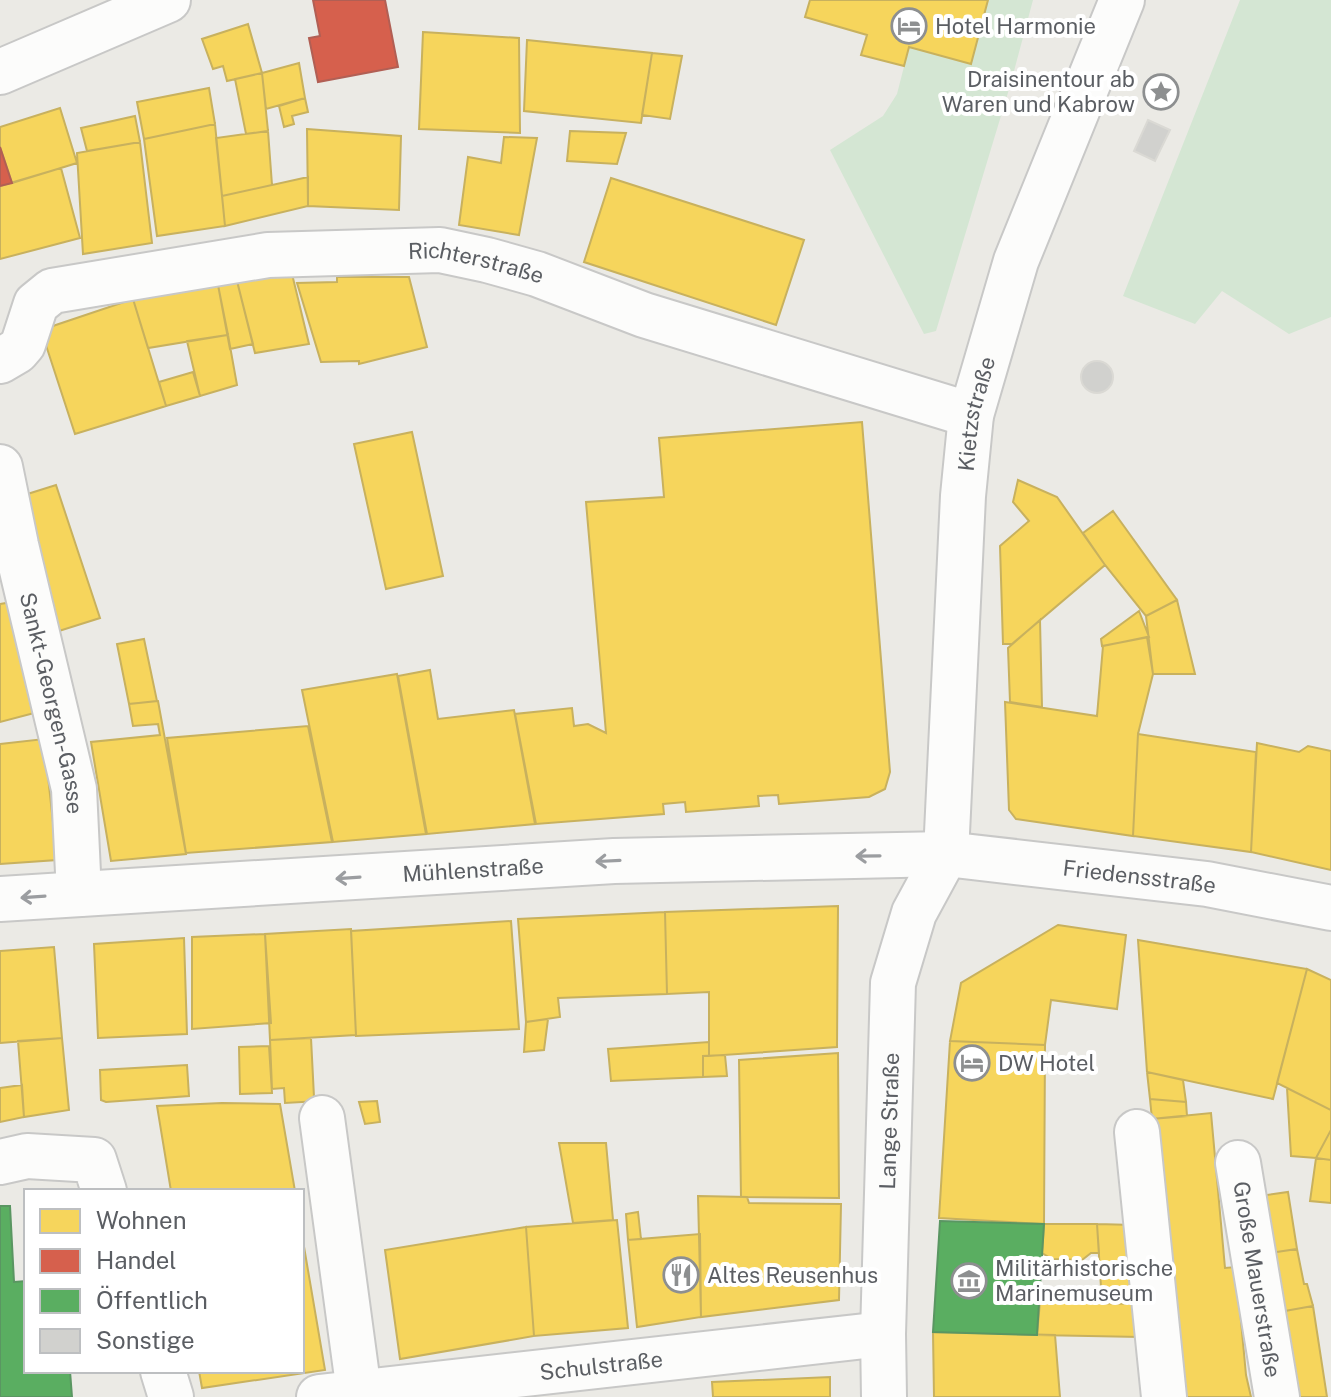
<svg xmlns="http://www.w3.org/2000/svg" width="1331" height="1397" font-family="'Public Sans',sans-serif">
	<style>
		.green { fill: #d4e6d3 }
		.homes { fill: #f6d55c; stroke: #c8b15e; stroke-width: 2 }
		.shops { fill: #d6604d; stroke: #b15f54; stroke-width: 2 }
		.public { fill: #5aae61; stroke: #5a9662; stroke-width: 2 }
		.building { fill: #d1d1ce; stroke: #dad9d4; stroke-width: 2 }
		.lines { fill: none; stroke-linecap: round; stroke-linejoin: round }
		.minor-casing { stroke: #c8c8c7; stroke-width: 48 }
		.minor { stroke: #fcfcfb; stroke-width: 44 }
		.oneway { stroke: #9b9da0 }
		.labels { text-anchor: middle; dominant-baseline: central; stroke-width: 8; stroke-linejoin: round; paint-order: stroke }
		.poi-label { font-size: 22px; fill: #5b5e63; stroke: #fff; text-anchor: start }
		.street-label { font-size: 22px; fill: #5b5e63; stroke: #fff }
	</style>
	<rect width="100%" height="100%" fill="#ebeae5"/>
	<path class="green" d="M988,0h45l-23,86 -74,245 -12,3 -94,-184 53,-34 14,-22 12,-47 62,16z
		M1240,0h91v317l-42,17 -67,-43 -27,33 -72,-28z"/>
	<path class="homes" d="M810,0h178l-17,64 -62,-17 -5,19 -43,-11 6,-20 -62,-18z
		M248,24l14,49 -35,8 -4,-15 -10,3 -11,-30z
		M423,32l96,6 1,95 -101,-4z
		M527,40l125,13 -11,70 -117,-12z
		M652,53l30,3 -12,63 -28,-4z
		M299,63l6,35 -39,11 -4,-36z
		M262,73l6,58 -22,3 -11,-55z
		M209,88l6,36 -71,15 -7,-37z
		M305,98l3,14 -16,4 2,8 -10,3 -5,-21z
		M60,108l17,55 -65,20 -12,-36v-20z
		M135,116l5,26 -53,9 -6,-23z
		M215,124l10,102 -68,10 -13,-97z
		M307,129l94,7 -2,74 -91,-4z
		M268,131l4,54 -50,11 -6,-58z
		M570,131l56,2 -9,31 -50,-3z
		M504,137l33,1 -18,97 -60,-10 9,-68 33,6z
		M140,142l12,101 -69,11 -6,-101z
		M61,168l19,70 -80,21v-73z
		M308,177v29l-83,20 -3,-30z
		M611,178l193,62 -28,85 -192,-63z
		M292,274l17,70 -54,9 -18,-72z
		M337,277h72l18,70 -68,17v-3l-38,1 -24,-79 40,-1z
		M237,281l16,63 -23,5 -12,-64z
		M218,285l10,50 -80,13 -15,-49z
		M133,299l33,107 -91,28 -34,-104z
		M228,335l9,50 -37,11 -13,-55z
		M193,372l7,24 -34,10 -7,-24z
		M862,422l28,350 -5,17 -16,8 -90,7 -1,-9 -20,1 1,10 -73,6 -1,-10 -22,2 1,10 -128,10 -21,-110 57,-6 2,18 14,-2 18,9 -20,-231 78,-5 -5,-59z
		M412,432l31,144 -57,13 -32,-145z
		M1018,480l39,17 48,68 -93,79h-9l-3,-98 29,-25 -16,-19z
		M56,485l44,133 -41,13 -41,-134z
		M1113,511l64,89 -31,16 -41,-51 -22,-32z
		M1177,600l18,74h-42l-7,-58z
		M12,602l26,110 -38,10v-118z
		M1139,611l10,26 -47,9 -1,-7z
		M1040,620l2,87 -32,-5 -2,-54z
		M1147,637l6,37 -15,60 -5,102 -117,-17 -7,-9 -4,-108 92,14 6,-70z
		M144,639l13,62 -28,3 -12,-60z
		M430,670l8,49 76,-9 21,114 -108,10 -29,-158z
		M397,674l29,160 -93,8 -31,-152z
		M158,701l28,153 -75,7 -20,-119 69,-7 -2,-11 -25,2 -4,-22z
		M308,726l24,116 -146,11 -19,-115z
		M1138,734l118,18 -5,100 -118,-16z
		M44,739l13,121 -57,4v-120z
		M1257,743l42,9 9,-6 23,5v119l-80,-18z
		M838,906l-1,141 -128,9v-64l-42,2 -2,-82z
		M665,912l2,82 -109,4 2,19 -34,5 -8,-103z
		M511,921l8,108 -163,7 -5,-105z
		M1058,925l68,10 -9,74 -66,-9 -6,45 -95,-4 11,-58z
		M351,929l5,106 -86,5 -5,-106z
		M265,934l6,89 -79,6v-92z
		M184,938l3,96 -89,4 -4,-94z
		M1138,940l169,29 -34,130 -126,-27z
		M54,947l8,91 -62,5v-92z
		M1307,969l24,11v130l-54,-27z
		M548,1019l-4,31 -20,2 2,-30z
		M62,1038l7,72 -45,7 -6,-76z
		M311,1038l3,59 5,-1v5l-34,2 -1,-15 -12,1 -2,-49z
		M950,1041l95,4 -1,179 -105,-6z
		M709,1042v14h-6v21l-92,4 -3,-32z
		M269,1046l3,47 -32,1 -1,-47z
		M838,1053l1,145 -98,-1 -2,-137z
		M725,1055l2,21 -24,1v-21z
		M187,1065l2,31 -83,6 -5,-2 -1,-30z
		M1147,1072l36,8 3,22 -36,-3z
		M22,1085l2,32 -24,5v-34z
		M1287,1088l44,22v20l-15,28 -25,-2z
		M1150,1099l36,3 1,14 -35,3z
		M377,1101l3,21 -15,2 -6,-22z
		M222,1103l58,1 15,87h-124l-14,-85z
		M1211,1113l14,155 11,-1 10,108 5,22h-68l-31,-278z
		M1331,1130v30l-15,-2z
		M559,1143h47l7,77 -40,3z
		M1316,1158l15,2v43l-21,-2z
		M1288,1192l9,57 -27,4 -10,-57z
		M698,1196l49,1 2,6 92,1 -2,96 -138,17z
		M638,1212l3,27 -13,1 -2,-26z
		M617,1220l11,108 -94,8 -8,-109z
		M1044,1224h53l2,29h-8l-9,7 -30,-1 -10,-6z
		M1097,1224l36,1 5,79 -36,-1z
		M526,1227l8,109 -134,23 -15,-109z
		M700,1234l1,83 -64,10 -9,-87z
		M302,1235l23,135 -123,18 -3,-17h103z
		M1297,1249l7,35h3l6,22 -34,6 -9,-59z
		M1040,1302l98,2 2,33 -103,-2z
		M1313,1306l14,91h-34l-14,-85z
		M933,1332l122,3 5,62h-126z
		M830,1377v20h-117l-1,-15z"/>
	<path class="shops" d="M313,0h72l13,67 -80,15 -9,-44 11,-2z
		M0,147l12,36 -12,3z"/>
	<path class="public" d="M0,1206h10l4,76 12,-1v90h44l2,26h-72z
		M940,1221l104,3 -7,111 -104,-3z"/>
	<path class="building" d="M1148,120l22,10 -15,31 -21,-10z
		M1081 377a16 16 0 1 1 32 0a16 16 0 1 1-32 0Z"/>
	<g class="lines">
		<defs>
			<g id="minor">
				<path d="M0,72l168,-72"/>
				<path id="s1" d="M0,361l17,-10 6,-7 13,-40 16,-13 216,-36 172,-5 47,10 50,14 107,41 327,100"/>
				<path id="s2" d="M0,467l16,78 58,244 5,105"/>
				<path id="s3" d="M0,899l614,-38 332,-7 261,30 124,24"/>
				<path d="M322,1118l37,274"/>
				<path d="M1137,1132l27,265"/>
				<path d="M0,1162l27,-6 67,4 10,31"/>
				<path id="s4" d="M1238,1163l39,234"/>
				<path d="M163,1371l8,26"/>
				<path id="s5" d="M319,1397l564,-63"/>
				<path id="s6" d="M884,1397l-1,-63 10,-351 21,-70 32,-59 17,-358 8,-81 45,-154 106,-261"/>
			</g>
		</defs>
		<use href="#minor" class="minor-casing"/>
		<use href="#minor" class="minor"/>
	</g>
	<defs><path id="oneway-shaft" d="M-6 0H5M1.5-3L5.5 0L1.5 3" fill="none" stroke-width="1.6" stroke-linecap="round" stroke-linejoin="round" transform="scale(2)"/></defs>
	<g class="oneway">
		<use href="#oneway-shaft" transform="translate(868 856) rotate(179)"/>
		<use href="#oneway-shaft" transform="translate(608 861) rotate(177)"/>
		<use href="#oneway-shaft" transform="translate(348 878) rotate(176)"/>
		<use href="#oneway-shaft" transform="translate(33 897) rotate(176)"/>
	</g>
	<defs>
		<symbol id="hotel-ring" viewBox="-11 -11 22 22"><circle r="9.5" fill="#fff" stroke="#8d8f90" stroke-width="1.5"/><path d="M-6-4.5h1.5V1H6V5H4.5V3h-9V5H-6ZM-4 0a1.8 1.8 0 1 1 3.6 0ZM.5 0V-2.5h3Q6-2.5 6 0Z" fill="#8d8f90"/></symbol>
		<symbol id="sight-ring" viewBox="-11 -11 22 22"><circle r="9.5" fill="#fff" stroke="#8d8f90" stroke-width="1.5"/><path d="M0-6L1.8-2.2L6-1.7L2.9 1.2L3.7 5.4L0 3.3L-3.7 5.4L-2.9 1.2L-6-1.7L-1.8-2.2Z" fill="#8d8f90"/></symbol>
		<symbol id="restaurant-ring" viewBox="-11 -11 22 22"><circle r="9.5" fill="#fff" stroke="#8d8f90" stroke-width="1.5"/><path d="M-5-6h1v4h1v-4h1v4h1v-4h1v5L-1.5 .5V6h-2V.5L-5-1ZM5-6V6H3V1.5H1.5Q1.5-4 5-6Z" fill="#8d8f90"/></symbol>
		<symbol id="museum-ring" viewBox="-11 -11 22 22"><circle r="9.5" fill="#fff" stroke="#8d8f90" stroke-width="1.5"/><path d="M0-6L6-3V-2H-6V-3ZM-5-1h2V3h-2ZM-1-1h2V3h-2ZM3-1h2V3H3ZM-6 4H6V6H-6Z" fill="#8d8f90"/></symbol>
	</defs>
	<g fill-rule="evenodd">
		<use href="#hotel-ring" x="889" y="6" width="40" height="40"/>
		<use href="#sight-ring" x="1141" y="72" width="40" height="40"/>
		<use href="#hotel-ring" x="952" y="1043" width="40" height="40"/>
		<use href="#restaurant-ring" x="661" y="1255" width="40" height="40"/>
		<use href="#museum-ring" x="949" y="1261" width="40" height="40"/>
	</g>
	<g class="labels">
		<g class="poi-label">
			<text x="935" y="26">Hotel Harmonie</text>
			<text x="1135" y="79" text-anchor="end">Draisinentour ab<tspan x="1135" dy="25">Waren und Kabrow</tspan></text>
			<text x="998" y="1063">DW Hotel</text>
			<text x="995" y="1268">Militärhistorische<tspan x="995" dy="25">Marinemuseum</tspan></text>
			<text x="707" y="1275">Altes Reusenhus</text>
		</g>
		<g class="street-label">
			<text stroke="none"><textPath href="#s1" startOffset="520">Richterstraße</textPath></text>
			<text stroke="none"><textPath href="#s6" startOffset="996">Kietzstraße</textPath></text>
			<text stroke="none"><textPath href="#s2" startOffset="242">Sankt-Georgen-Gasse</textPath></text>
			<text stroke="none"><textPath href="#s3" startOffset="474">Mühlenstraße</textPath></text>
			<text stroke="none"><textPath href="#s3" startOffset="1142">Friedensstraße</textPath></text>
			<text stroke="none"><textPath href="#s6" startOffset="276">Lange Straße</textPath></text>
			<text stroke="none"><textPath href="#s4" startOffset="118">Große Mauerstraße</textPath></text>
			<text stroke="none"><textPath href="#s5" startOffset="284">Schulstraße</textPath></text>
		</g>
	</g>
	<rect x="24" y="1189" width="280" height="184" fill="#ffffff" stroke="#bdbfc1" stroke-width="2"/>
	<rect x="40" y="1209" width="40" height="24" fill="#f6d55c" stroke="#bdbfc1" stroke-width="2"/>
	<text x="96" y="1229" font-size="24" fill="#5b5e63">Wohnen</text>
	<rect x="40" y="1249" width="40" height="24" fill="#d6604d" stroke="#bdbfc1" stroke-width="2"/>
	<text x="96" y="1269" font-size="24" fill="#5b5e63">Handel</text>
	<rect x="40" y="1289" width="40" height="24" fill="#5aae61" stroke="#bdbfc1" stroke-width="2"/>
	<text x="96" y="1309" font-size="24" fill="#5b5e63">Öffentlich</text>
	<rect x="40" y="1329" width="40" height="24" fill="#d1d1ce" stroke="#bdbfc1" stroke-width="2"/>
	<text x="96" y="1349" font-size="24" fill="#5b5e63">Sonstige</text>
</svg>
